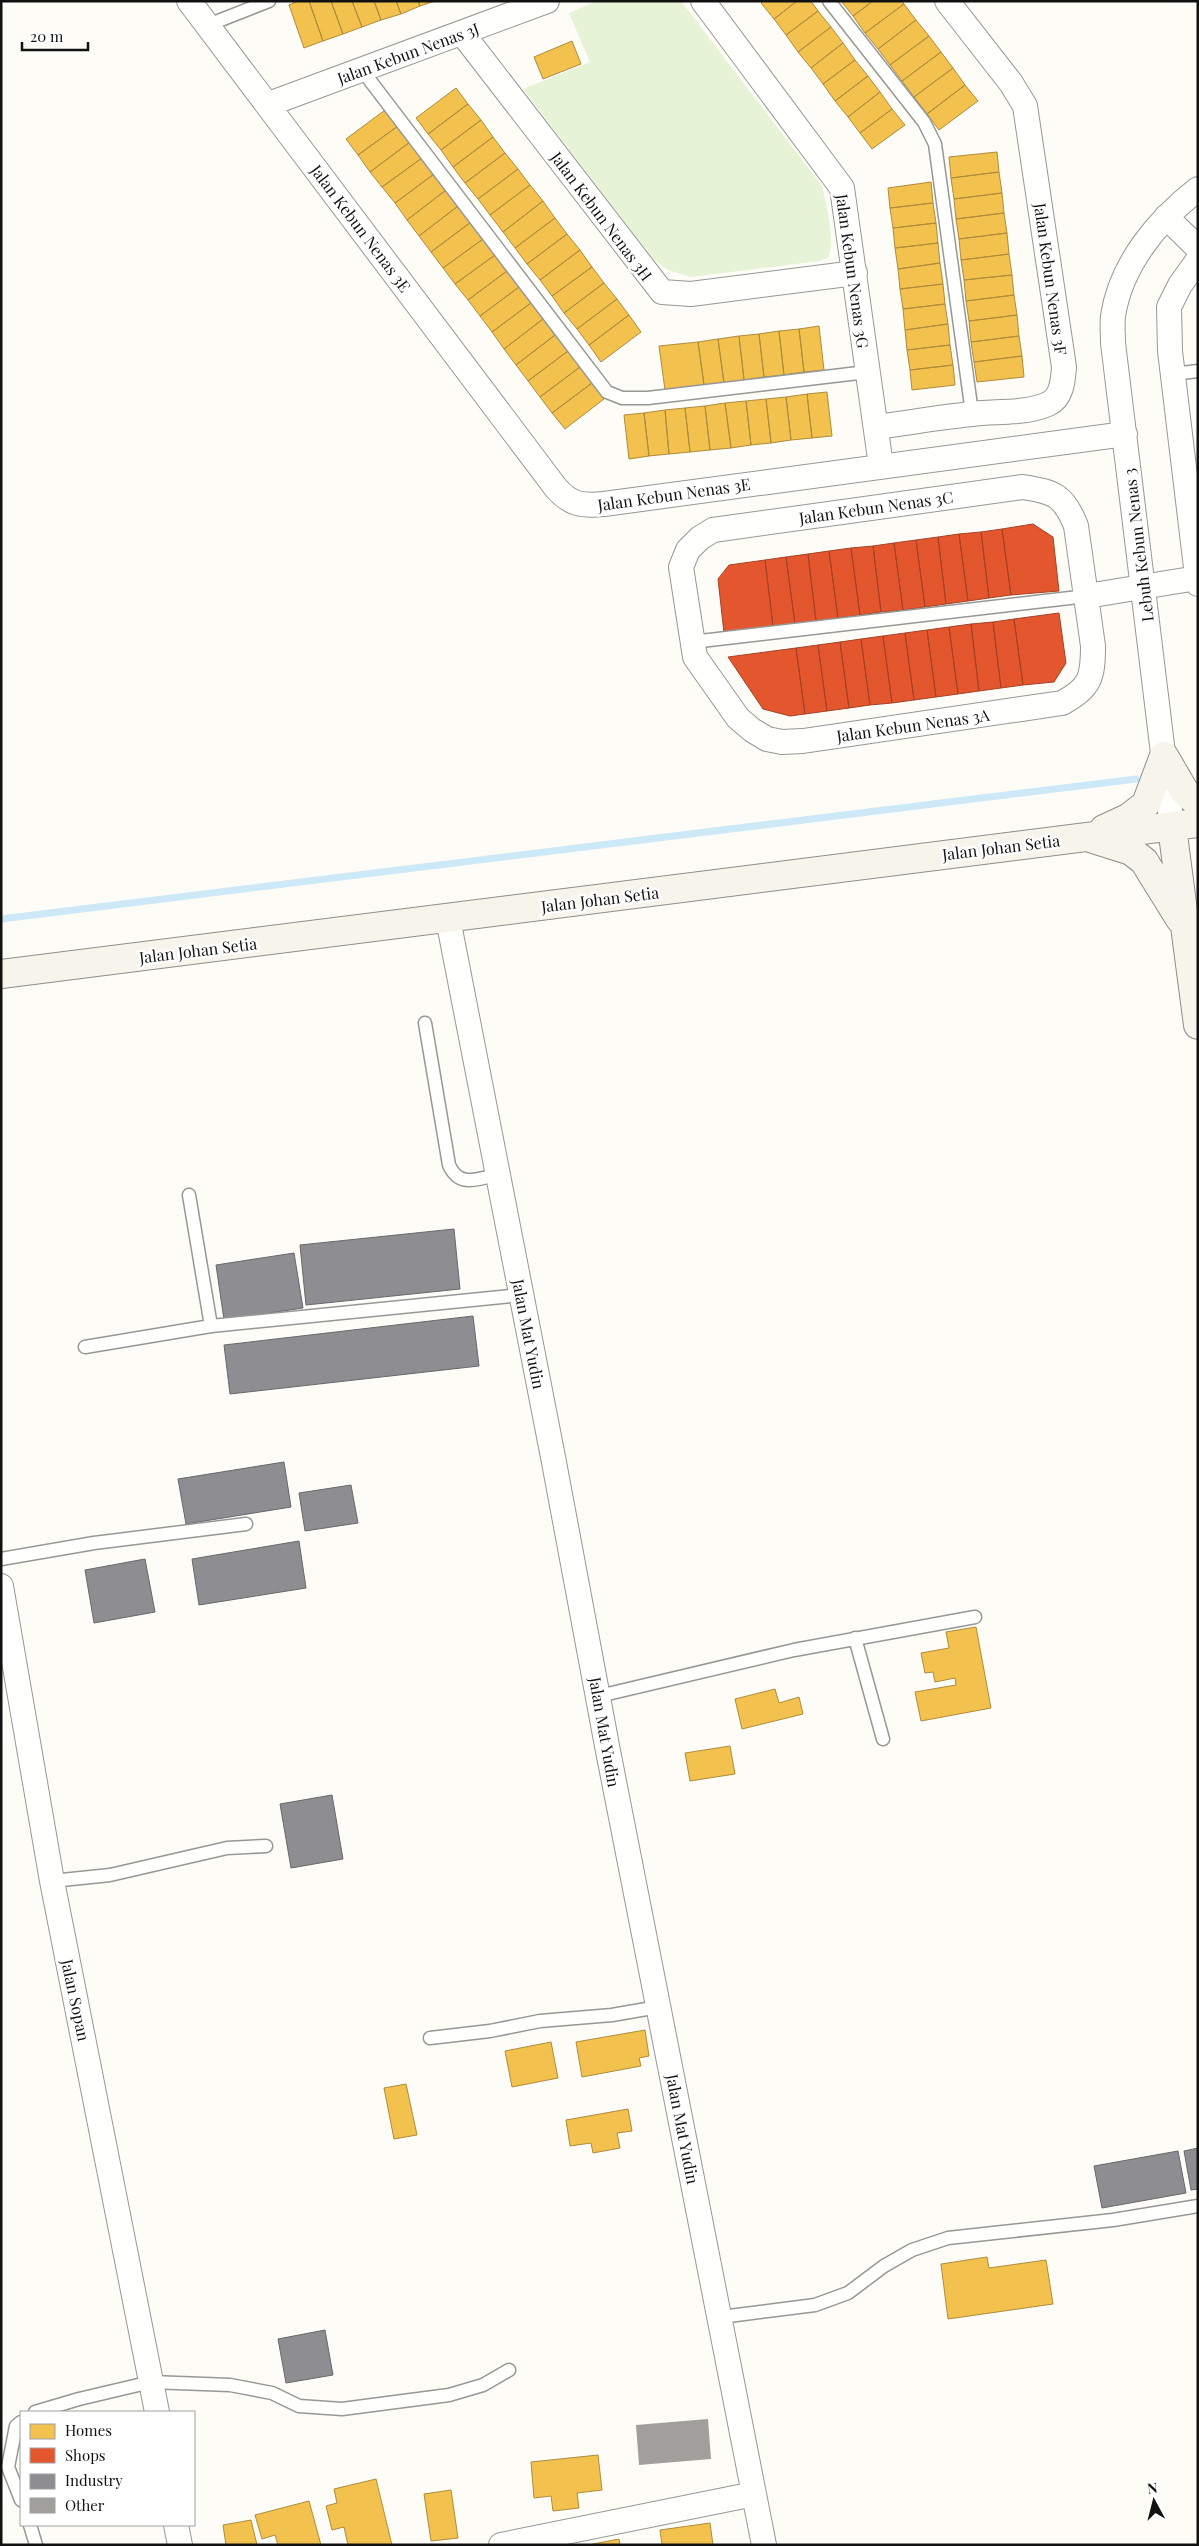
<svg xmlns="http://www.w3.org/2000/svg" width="1199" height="2546" font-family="'Playfair Display',serif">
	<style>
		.green { fill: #e7f3d7 }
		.homes { fill: #f2c14e; stroke: #ae8c3c }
		.shops { fill: #e4572e; stroke: #a54225 }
		.industry { fill: #8d8d92; stroke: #68686b }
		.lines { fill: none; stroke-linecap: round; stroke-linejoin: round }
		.stream { stroke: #cde8f7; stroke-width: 7 }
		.building { fill: #a19f9c }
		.lane-casing { stroke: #979795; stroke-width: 15 }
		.street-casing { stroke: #979795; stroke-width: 26 }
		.secondary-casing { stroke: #8e8d8b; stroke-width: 30 }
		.lane { stroke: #fffffe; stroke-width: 12 }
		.street { stroke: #fffffe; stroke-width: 24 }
		.secondary { stroke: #f6f4eb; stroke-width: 28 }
		.labels { text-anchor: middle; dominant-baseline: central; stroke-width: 5; stroke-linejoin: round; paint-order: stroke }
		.street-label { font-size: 16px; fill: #111; stroke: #fff }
	</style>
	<rect width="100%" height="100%" fill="#fdfcf7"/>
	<path class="green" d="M597,1h84l141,185c4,18 14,55 6,72l-8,3 -130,16 -22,-7 -15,-11 -130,-170 67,-27 -21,-49z"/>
	<path class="homes" d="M298,1h11l14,40 -19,7 -15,-43z
		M309,1h22l12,33 -20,7z
		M331,1h21l10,26 -19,7z
		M352,1h22l7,19 -19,7z
		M374,1h22l5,13 -20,6z
		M396,1h22l2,5 -19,8z
		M418,1h17l-15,5z
		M763,1h34l-23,18 -13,-16z
		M797,1h14l7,10 -32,24 -12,-16z
		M841,1h32l-20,15z
		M873,1h29l2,3 -39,29 -12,-17z
		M904,4l12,16 -38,29 -13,-16z
		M818,11l13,16 -33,25 -12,-17z
		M916,20l13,16 -39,29 -12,-16z
		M831,27l12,16 -32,25 -13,-16z
		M929,36l12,16 -39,29 -12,-16z
		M572,41l9,23 -38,15 -9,-22z
		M843,43l12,17 -32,24 -12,-16z
		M941,52l12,16 -39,29 -12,-16z
		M855,60l13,16 -33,25 -12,-17z
		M953,68l12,17 -38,29 -13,-17z
		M868,76l12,16 -32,25 -13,-16z
		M965,85l13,16 -39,29 -12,-16z
		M456,88l12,16 -40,30 -12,-16z
		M880,92l12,17 -32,24 -12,-16z
		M468,104l13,16 -40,30 -13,-16z
		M892,109l13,16 -33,24 -12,-16z
		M385,110l13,16 -40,29 -12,-16z
		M481,120l12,17 -40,30 -12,-17z
		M398,126l12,16 -40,30 -12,-17z
		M493,137l12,16 -40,30 -12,-16z
		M410,142l12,16 -40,29 -12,-15z
		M997,152l2,20 -48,6 -2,-21z
		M505,153l13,16 -40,30 -13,-16z
		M422,158l12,16 -39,29 -13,-16z
		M518,169l12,16 -40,30 -12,-16z
		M999,172l3,21 -48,6 -3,-21z
		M434,174l12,16 -39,30 -12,-17z
		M931,182l2,21 -43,5 -2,-20z
		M530,185l13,16 -40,31 -13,-17z
		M446,190l12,16 -39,30 -12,-16z
		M1002,193l2,20 -48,6 -2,-20z
		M543,201l12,17 -40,30 -12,-16z
		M933,203l3,20 -43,5 -3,-20z
		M458,206l13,16 -40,30 -12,-16z
		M1004,213l3,20 -48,6 -3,-20z
		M555,218l12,16 -40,30 -12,-16z
		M471,222l12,17 -40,29 -12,-16z
		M936,223l2,20 -43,5 -2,-20z
		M1007,233l2,21 -48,6 -2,-21z
		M567,234l13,16 -40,30 -13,-16z
		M483,239l12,16 -40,29 -12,-16z
		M938,243l2,20 -42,6 -3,-21z
		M580,250l12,17 -40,29 -12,-16z
		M1009,254l3,21 -48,5 -3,-20z
		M495,255l12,16 -39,29 -13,-16z
		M940,263l3,21 -43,5 -2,-20z
		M592,267l12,16 -40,30 -12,-17z
		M507,271l12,16 -39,29 -12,-16z
		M1012,275l2,20 -48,6 -2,-21z
		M604,283l13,16 -40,30 -13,-16z
		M943,284l2,20 -42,5 -3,-20z
		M519,287l12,16 -39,29 -12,-16z
		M1014,295l3,20 -48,6 -3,-20z
		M617,299l12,16 -40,30 -12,-16z
		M531,303l12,16 -39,30 -12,-17z
		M945,304l3,20 -43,6 -2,-21z
		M629,315l12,17 -40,30 -12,-17z
		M1017,315l2,21 -48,6 -2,-21z
		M543,319l12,16 -39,30 -12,-16z
		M948,324l2,21 -43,5 -2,-20z
		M819,326l5,44 -20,2 -5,-43z
		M799,329l5,43 -20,3 -5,-44z
		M779,331l5,44 -20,2 -5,-43z
		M759,334l5,43 -20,3 -5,-44z
		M555,335l13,16 -40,30 -12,-16z
		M739,336l5,44 -20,3 -6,-44z
		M1019,336l3,20 -48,6 -3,-20z
		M718,339l6,44 -20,2 -6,-43z
		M698,342l6,43 -39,5 -6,-44z
		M950,345l3,20 -43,5 -3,-20z
		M568,351l12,16 -40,30 -12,-16z
		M1022,356l2,21 -47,5 -3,-20z
		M953,365l2,20 -43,5 -2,-20z
		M580,367l12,16 -40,30 -12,-16z
		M592,383l12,16 -39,30 -13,-16z
		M827,392l5,44 -20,2 -5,-44z
		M807,394l5,44 -21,2 -5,-43z
		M786,397l5,43 -20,3 -5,-44z
		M766,399l5,44 -20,2 -5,-44z
		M746,401l5,44 -20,3 -6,-45z
		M725,403l6,45 -21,2 -5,-44z
		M705,406l5,44 -20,2 -5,-44z
		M685,408l5,44 -21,2 -4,-44z
		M665,410l4,44 -20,2 -5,-43z
		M644,413l5,43 -20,3 -5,-44z
		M976,1627l15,81 -70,13 -6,-29 41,-7 -1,-7 -20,4 -2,-10 -8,1 -4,-20 28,-5 -3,-16z
		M775,1689l4,14 20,-6 4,17 -61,15 -7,-30z
		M730,1746l5,28 -45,7 -5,-28z
		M645,2030l4,26 -10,2 2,8 -59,11 -6,-35z
		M551,2042l7,36 -46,9 -7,-36z
		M406,2084l11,51 -23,4 -10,-51z
		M628,2109l4,22 -15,2 3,15 -27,5 -2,-10 -21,3 -4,-26z
		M987,2257l2,11 57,-8 7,44 -105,15 -7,-55z
		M598,2455l4,35 -25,3 2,15 -26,3 -2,-15 -17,2 -3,-36z
		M376,2479l16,66h-44l-4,-18 -12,3 -6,-24 11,-3 -3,-14z
		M451,2490l7,48 -27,3 -7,-47z
		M309,2501l12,44h-43l-3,-10 -13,4 -7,-24z
		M251,2520l6,25h-31l-3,-20z
		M710,2523l3,22h-51l-2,-15z
		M619,2539l1,6h-32z"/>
	<path class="shops" d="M1033,524l20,13 6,54 -48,4 -9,-66z
		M1002,529l9,66 -22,3 -8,-66z
		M981,532l8,66 -21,3 -9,-67z
		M959,534l9,67 -22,3 -8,-67z
		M938,537l8,67 -21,3 -9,-67z
		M916,540l9,67 -22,3 -9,-67z
		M894,543l9,67 -22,2 -8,-66z
		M873,546l8,66 -21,3 -9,-67z
		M851,548l9,67 -22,3 -9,-67z
		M829,551l9,67 -22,3 -8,-67z
		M808,554l8,67 -21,3 -9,-67z
		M786,557l9,67 -22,2 -8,-66z
		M765,560l8,66 -49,7 -6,-54 11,-14z
		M1059,613l7,50 -12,19 -31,3 -9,-66z
		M1014,619l9,66 -22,3 -8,-66z
		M993,622l8,66 -22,3 -8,-67z
		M971,624l8,67 -21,3 -9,-67z
		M949,627l9,67 -22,3 -9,-67z
		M927,630l9,67 -22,3 -9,-67z
		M905,633l9,67 -22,3 -9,-67z
		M883,636l9,67 -22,2 -9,-66z
		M861,639l9,66 -21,3 -9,-66z
		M840,642l9,66 -22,3 -9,-66z
		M818,645l9,66 -22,3 -9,-66z
		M796,648l9,66 -15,2 -27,-7 -35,-52z"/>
	<path class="industry" d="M454,1229l6,60 -154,16 -6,-60z
		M294,1253l9,55 -79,12 -8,-55z
		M473,1316l6,50 -249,28 -6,-49z
		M284,1462l7,45 -105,17 -8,-45z
		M351,1485l7,38 -53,8 -6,-38z
		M299,1541l7,47 -107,17 -7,-46z
		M145,1559l10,53 -61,11 -9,-53z
		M332,1795l11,64 -52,9 -11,-64z
		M1198,2148v41l-7,1 -7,-39z
		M1178,2151l8,42 -84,15 -8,-42z
		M325,2330l8,45 -47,8 -8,-44z"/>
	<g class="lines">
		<path class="stream" d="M1,919l1135,-140"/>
	</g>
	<path class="building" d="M708,2419l3,40 -72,6 -3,-40z"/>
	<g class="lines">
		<defs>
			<path id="lane" d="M829,1l95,121 11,22 37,269
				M208,25l61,-24
				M362,70l245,322 15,6h26l219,-26
				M1173,374l25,-3
				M692,642l395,-46
				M425,1023l24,142c11,24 28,13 49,10
				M189,1195l22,131
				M85,1347l126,-21 310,-31
				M1,1559l93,-16 152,-19
				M855,1638l28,101
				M599,1696l195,-46 181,-33
				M52,1881l58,-6 117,-27 39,-2
				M430,2038l60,-7 50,-10 72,-6 46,-8
				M721,2317l94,-12 33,-12 36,-27 28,-16 36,-12 165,-18 85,-14
				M35,2412l44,-13 72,-17 79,3 42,8 27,13 43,3 107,-14 34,-10 26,-15
				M21,2422l-5,4 -8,41 13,33
				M30,2525l6,20"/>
			<path id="street" d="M189,1l367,487c15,17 26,18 48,16l521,-70
				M703,1l139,187 39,278
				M462,33l200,259 29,2 164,-21
				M269,104l278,-103
				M1166,217l32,31
				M1198,260l-18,25 -11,22 1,44 28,233
				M876,427c32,-4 64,-10 96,-13 23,-3 54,0 76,-10 14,-6 15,-24 16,-37l-39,-261 -14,-23 -64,-82
				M1023,487c31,5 41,8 53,39l17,120c0,32 -3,42 -31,57l-259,38 -21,1 -15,-3 -15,-9 -14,-12 -43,-61 -14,-90 7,-17 12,-12 13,-8z
				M1087,596l110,-18
				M1172,827l-59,-484c0,-9 -1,-18 0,-27 8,-52 45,-96 85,-127
				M448,919l105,538 55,294 156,794
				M1,1586l51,295 105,531
				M176,2525l4,20
				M501,2545l253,-51"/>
			<path id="secondary" d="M1164,756l21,36 13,11
				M1172,827l26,198
				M1104,829l24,-11 18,-14 18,-48
				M1093,839l38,12 13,10 36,58
				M1,974l1197,-151"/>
		</defs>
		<use href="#lane" class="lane-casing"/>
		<use href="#street" class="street-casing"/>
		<use href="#secondary" class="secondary-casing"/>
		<use href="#lane" class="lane"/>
		<use href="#street" class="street"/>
		<use href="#secondary" class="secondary"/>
	</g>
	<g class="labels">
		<g class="street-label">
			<text transform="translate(408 53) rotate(-20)">Jalan Kebun Nenas 3J</text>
			<text transform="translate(602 216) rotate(53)">Jalan Kebun Nenas 3H</text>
			<text transform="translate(361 228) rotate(53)">Jalan Kebun Nenas 3E</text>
			<text transform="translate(853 271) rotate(82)">Jalan Kebun Nenas 3G</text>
			<text transform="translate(1051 279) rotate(82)">Jalan Kebun Nenas 3F</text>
			<text transform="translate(674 494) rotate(-8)">Jalan Kebun Nenas 3E</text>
			<text transform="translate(876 507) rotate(-8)">Jalan Kebun Nenas 3C</text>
			<text transform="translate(1138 545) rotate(-97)">Lebuh Kebun Nenas 3</text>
			<text transform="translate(913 725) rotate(-8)">Jalan Kebun Nenas 3A</text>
			<text transform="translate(1001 847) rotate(-7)">Jalan Johan Setia</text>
			<text transform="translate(600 899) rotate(-7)">Jalan Johan Setia</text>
			<text transform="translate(198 950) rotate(-7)">Jalan Johan Setia</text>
			<text transform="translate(529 1334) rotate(79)">Jalan Mat Yudin</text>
			<text transform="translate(605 1732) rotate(80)">Jalan Mat Yudin</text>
			<text transform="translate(76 2000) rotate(78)">Jalan Sopan</text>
			<text transform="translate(683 2129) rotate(79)">Jalan Mat Yudin</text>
		</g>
	</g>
	<rect width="1199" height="2546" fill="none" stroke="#111111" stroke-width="5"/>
	<rect x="20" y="2411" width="175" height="115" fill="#ffffff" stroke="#a0a0a0"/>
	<rect x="30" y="2424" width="25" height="15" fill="#f2c14e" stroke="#a0a0a0"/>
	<text x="65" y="2436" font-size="15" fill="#111111">Homes</text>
	<rect x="30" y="2448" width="25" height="15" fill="#e4572e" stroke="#a0a0a0"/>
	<text x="65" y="2461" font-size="15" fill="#111111">Shops</text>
	<rect x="30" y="2474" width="25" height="15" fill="#8d8d92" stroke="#a0a0a0"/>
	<text x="65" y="2486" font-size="15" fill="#111111">Industry</text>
	<rect x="30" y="2498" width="25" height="15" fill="#a19f9c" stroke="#a0a0a0"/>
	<text x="65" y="2511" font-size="15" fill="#111111">Other</text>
	<g transform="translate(1154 2501) rotate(353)" stroke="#ffffff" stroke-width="4" paint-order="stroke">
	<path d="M0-4L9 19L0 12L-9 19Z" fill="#111111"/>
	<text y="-8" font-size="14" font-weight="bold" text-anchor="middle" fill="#111111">N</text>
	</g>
	<path d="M22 42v8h66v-8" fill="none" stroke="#111111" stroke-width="2.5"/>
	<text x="30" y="42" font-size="15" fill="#111111" stroke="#ffffff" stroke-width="4" paint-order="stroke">20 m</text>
</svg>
